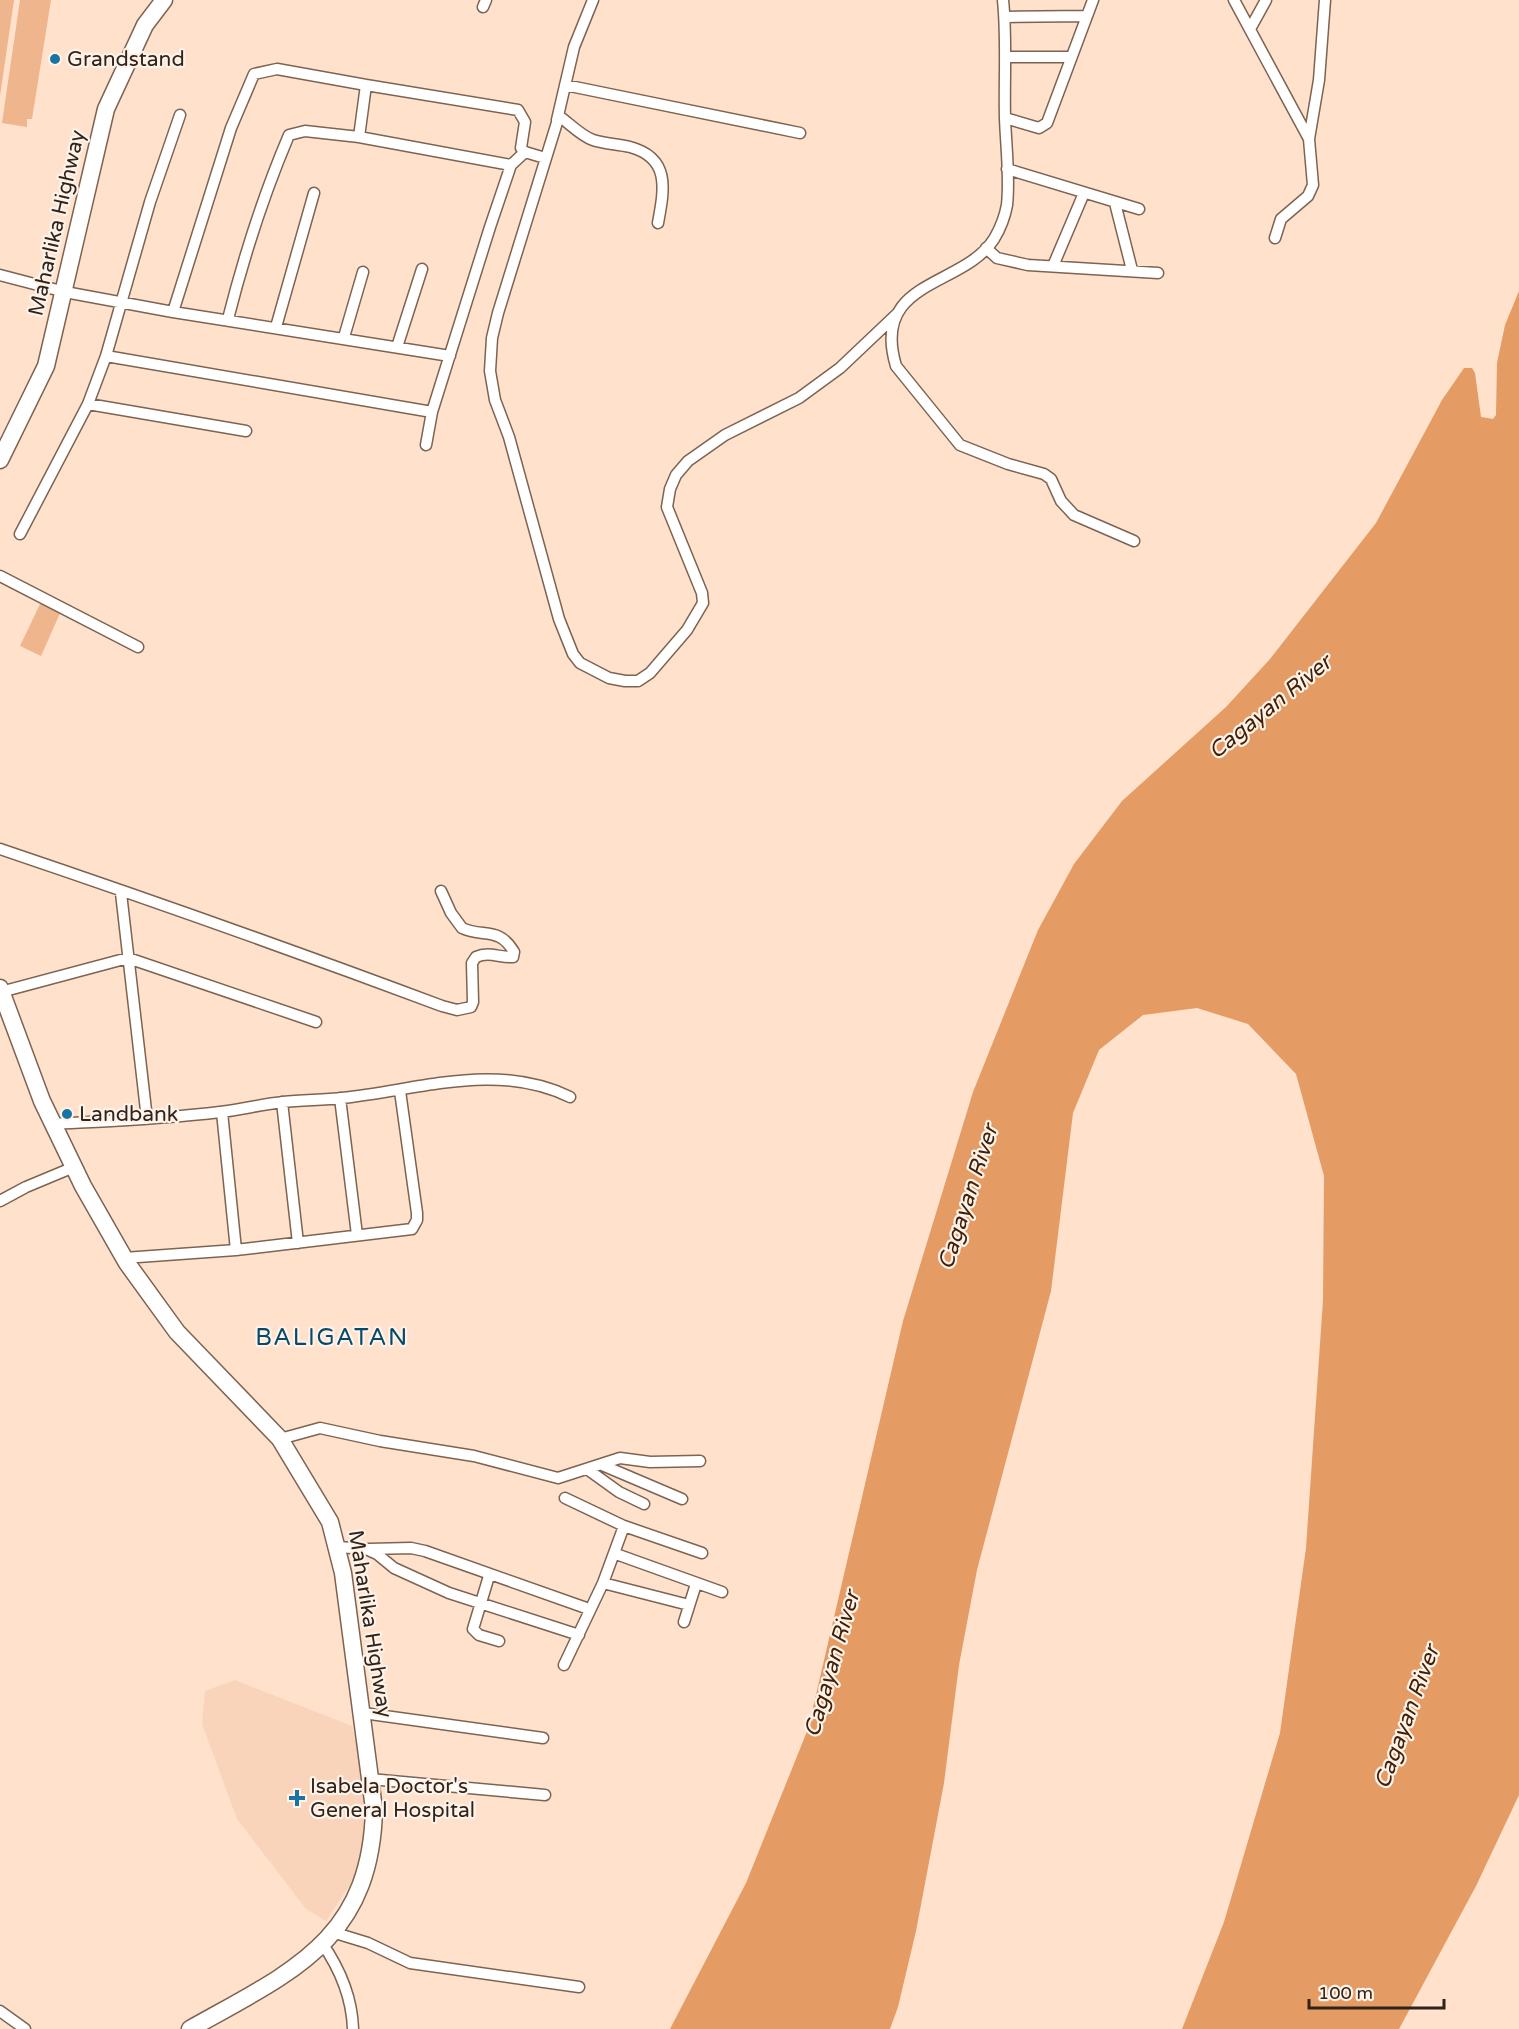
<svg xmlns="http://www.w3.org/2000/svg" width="1519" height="2029" font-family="'Varela Round',sans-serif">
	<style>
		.built { fill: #f9d4bb }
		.green { fill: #efb58c }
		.water { fill: #e49b64 }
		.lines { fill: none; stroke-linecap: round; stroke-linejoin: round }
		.minor-casing { stroke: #7d6351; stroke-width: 13 }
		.trunk-casing { stroke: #7d6351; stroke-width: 19 }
		.minor { stroke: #fff; stroke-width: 10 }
		.trunk { stroke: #fff; stroke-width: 16 }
		.poi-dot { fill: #1875a3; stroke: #fef2e9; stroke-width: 2 }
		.labels { text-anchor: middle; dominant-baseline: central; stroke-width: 4.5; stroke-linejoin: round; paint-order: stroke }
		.poi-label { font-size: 21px; fill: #2f241c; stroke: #fef2e9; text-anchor: start }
		.street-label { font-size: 21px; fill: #2f241c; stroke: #fef2e9 }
		.water-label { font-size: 22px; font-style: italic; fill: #3f2109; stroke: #fef2e9 }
		.quarter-label { font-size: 24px; letter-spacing: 1.5px; fill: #064968; stroke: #fef2e9 }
	</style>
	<rect width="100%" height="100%" fill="#ffe1cc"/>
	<path class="built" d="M235,1680l117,46 12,50 3,44 -10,54 -31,47 -20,-12 -69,-90 -35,-95 3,-33z"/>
	<path class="green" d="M0,0h14l-14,96z
		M20,0h31l-19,119h-5v8l-25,-4z
		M41,602l20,9 -20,45 -21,-10z"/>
	<path class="water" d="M1519,291v1504l-43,91 -77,143h-217l42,-107 56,-189 26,-185 17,-248 1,-124 -28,-102 -48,-50 -51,-16 -54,7 -44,35 -26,63 -22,178 -74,279 -18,95 -15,118 -28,148 -18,76 -8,22h-220l76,-146 62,-154 95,-408 70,-229 65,-162 36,-66 48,-63 104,-94 44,-48 106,-136 66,-123 22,-32h8l3,5 6,44 12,2 3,-4 1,-52 8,-38z"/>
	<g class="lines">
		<defs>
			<path id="minor" d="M1003,0c4,39 1,79 2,118 1,29 5,58 2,87 -2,11 -7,24 -13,34 -31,49 -124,40 -98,127l64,79 48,19 36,10 7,5 10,22 13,14 60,26
				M1234,0l75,139
				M483,7l3,-7
				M1005,17l82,-1
				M1250,29l16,-29
				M1005,57h66
				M565,85l235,48
				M559,116l-61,197 -6,25 -2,33 5,29 14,37 50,182 14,35 7,9 29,15 16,3h13l12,-8 37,-43 16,-27 -1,-10 -35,-86 3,-18 6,-14 12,-14 37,-26 74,-37 41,-30 57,-54
				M1005,118l34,10 8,-5 46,-123
				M557,120l2,-4c10,7 22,20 34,24 12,4 25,4 37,7 41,11 34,43 28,76
				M557,120l17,-73 19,-47
				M359,137l152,28
				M1007,169l132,40
				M1115,203l17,67
				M1275,238l6,-19 27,-23 5,-11 -4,-46 10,-59 6,-80
				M986,248l11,10 31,7 130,8
				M1053,266l31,-73
				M0,275l65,17 108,20 277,44
				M173,312l58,-184 23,-54 23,-5 89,16
				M228,319c16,-63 35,-123 61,-184l16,-4 54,6 7,-52 152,25 7,12 -4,26 4,4 20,6
				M276,327l38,-134
				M344,337l19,-65
				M397,347l25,-78
				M106,356l326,56
				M88,404l158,27
				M426,445l6,-33 58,-185 21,-62 14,-13
				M20,534l68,-130 18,-48 44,-154 30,-87
				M0,576l138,71
				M0,849c148,50 295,102 442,157l15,4 14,-3 2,-5 -1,-39 4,-6c13,-6 24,1 37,0l1,-5c-15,-26 -31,-14 -52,-24l-11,-15 -10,-22
				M121,893l26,226
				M1,992l127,-34 188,64
				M340,1098l17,137
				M282,1102l16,141
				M222,1112l14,138
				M52,1124c56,-3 112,-5 168,-12 21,-2 42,-8 63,-10 20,-2 40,-2 59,-4 77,-8 154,-37 228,-1
				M0,1201l26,-14 48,-20
				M124,1258l112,-8 176,-21 5,-9v-7l-17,-122
				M280,1439l40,-11 60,13 94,15 84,22 62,-20 30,4 50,-1
				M602,1465l80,34
				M587,1469l32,23 25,12
				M565,1498l59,28 78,27
				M338,1547l28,2 11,5 17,14 55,25 130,42
				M369,1549l42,-1 14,3 164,58
				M616,1554l106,38
				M489,1576l-16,53 6,6 20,6
				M603,1583l86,22
				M684,1622l12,-38
				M564,1665l39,-82 21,-57
				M363,1713l180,25
				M370,1779l175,16
				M332,1932l36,11 42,20 169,24
				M322,1943c18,26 30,54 31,86
				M0,2011l25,18"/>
			<path id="trunk" d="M0,460l46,-94 60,-257 39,-84 19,-25
				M0,988l42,113 41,85 44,77 50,69 103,107 50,83 13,51 31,236c-3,132 -83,163 -184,220"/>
		</defs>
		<use href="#minor" class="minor-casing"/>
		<use href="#trunk" class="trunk-casing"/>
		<use href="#minor" class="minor"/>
		<use href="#trunk" class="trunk"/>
	</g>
	<g class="poi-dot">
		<circle cx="55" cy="59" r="6"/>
		<circle cx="67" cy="1114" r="6"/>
		<path d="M294 1789h6v6h6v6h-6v6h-6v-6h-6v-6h6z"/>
	</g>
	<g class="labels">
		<g class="poi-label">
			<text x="67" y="59">Grandstand</text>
			<text x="79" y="1114">Landbank</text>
			<text x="310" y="1786">Isabela Doctor's<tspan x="310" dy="24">General Hospital</tspan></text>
		</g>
		<g class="street-label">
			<text transform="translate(57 223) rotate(-77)">Maharlika Highway</text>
			<text transform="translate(370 1624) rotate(81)">Maharlika Highway</text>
		</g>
		<g class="water-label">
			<text transform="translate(1270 707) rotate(-39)">Cagayan River</text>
			<text transform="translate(968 1197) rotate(-72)">Cagayan River</text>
			<text transform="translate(832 1664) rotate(-74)">Cagayan River</text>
			<text transform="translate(1407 1717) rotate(-70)">Cagayan River</text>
		</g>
		<g class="quarter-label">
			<text x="332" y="1337">BALIGATAN</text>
		</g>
	</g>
	<path d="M1309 1999v9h135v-9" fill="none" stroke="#2f241c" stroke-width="3"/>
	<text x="1318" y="1999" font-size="18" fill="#2f241c" stroke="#fef2e9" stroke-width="4.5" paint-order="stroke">100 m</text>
</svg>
